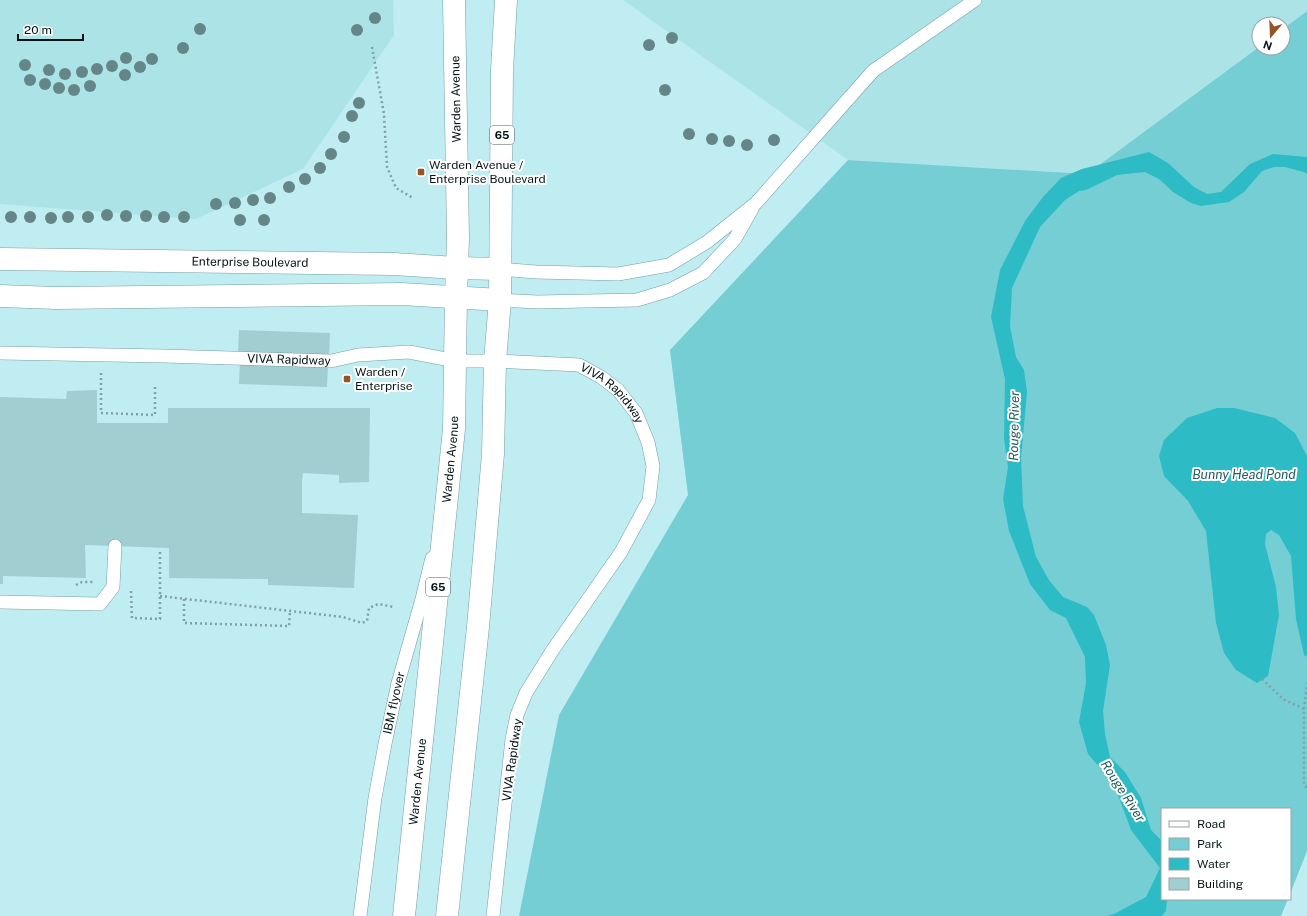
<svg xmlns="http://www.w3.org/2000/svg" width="1307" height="916" font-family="'Public Sans',sans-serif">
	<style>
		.built { fill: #ace3e7 }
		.green { fill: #75ced4 }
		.water { fill: #2dbcc6 }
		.building { fill: #a1ced1 }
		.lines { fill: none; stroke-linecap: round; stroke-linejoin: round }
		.service-casing { stroke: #749fa3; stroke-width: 14 }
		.secondary-casing { stroke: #749fa3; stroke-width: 23 }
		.primary-casing { stroke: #749fa3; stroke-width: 23 }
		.path { stroke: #7fa1a4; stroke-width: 2.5; stroke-dasharray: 2 3; stroke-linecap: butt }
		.service { stroke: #fff; stroke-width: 13 }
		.secondary { stroke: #fff; stroke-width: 22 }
		.primary { stroke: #fff; stroke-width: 22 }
		.tree { fill: #658688 }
		.poi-dot { fill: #975325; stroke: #fff; stroke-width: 1.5 }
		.labels { text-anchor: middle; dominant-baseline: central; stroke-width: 4; stroke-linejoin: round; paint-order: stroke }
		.shield { fill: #fff; stroke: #4f5a5b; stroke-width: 1 }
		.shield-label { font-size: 11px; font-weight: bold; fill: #041415 }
		.street-label { font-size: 12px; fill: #041415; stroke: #fff }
		.poi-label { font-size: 12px; fill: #041415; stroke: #fff; text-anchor: start }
		.water-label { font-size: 13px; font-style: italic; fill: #235b5f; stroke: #fff }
	</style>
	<rect width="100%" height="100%" fill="#c0edf1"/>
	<path class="built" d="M0,0h393l1,35 -91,134 -107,50 -196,-15z
		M623,0h684v11l-24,18v-5h-24v23l-172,127 -239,-14z"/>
	<path class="green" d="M1307,11v840l-17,43v-85h-128v90h126l-7,17h-762l40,-201 129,-220 -18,-145 178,-190 239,14 172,-127v1h24v-19z"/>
	<path class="water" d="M1149,152l19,11 26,24 13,7 14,-2 29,-28 23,-10 34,3v17l-3,-2 -19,-5h-11l-12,4 -18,21 -15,10 -28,4 -10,-3 -18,-11 -14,-13 -14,-7 -28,3 -31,15 -7,1 -14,9 -25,27 -28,61 -2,38 6,31 8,13 3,22 -6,66 2,48 13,51 13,23 14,17 24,10 7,8 12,30 4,20 -7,46 2,23 5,23 15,15 16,26 10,32 11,11v58h5l-1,12 -4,5h-55l7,-2 32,-17 14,-29 -29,-38 -17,-46 -26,-30 -9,-32 7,-39 -1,-26 -19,-39 -16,-8 -20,-26 -21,-53 -6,-32 5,-32 -4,-28 1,-60 -14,-62 9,-47 25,-49 18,-24 18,-19 21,-9z
		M1217,408h17l41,10 20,15 12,23v201l-3,-2 -8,-36 -5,-63 -12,-21 -8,-5 -5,4 -1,10 11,43 3,28 -11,61 -11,7 -21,-13 -12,-17 -8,-30 -10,-92 -18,-30 -24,-25 -5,-20 5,-16 23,-22z"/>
	<path class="building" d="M239,330l91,3 -1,25 -91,-3z
		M240,361l88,3 -1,23 -88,-3z
		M97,390v33h71v-15h202l-1,74 -30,1v-8l-36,-2 -1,9v31l56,2 -4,73 -86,-3v-6l-99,-1v-30l-84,-3 1,33 -83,-2v8h-3v-187l66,2 1,-8z"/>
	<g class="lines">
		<defs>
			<g id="service">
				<path d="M500,269l36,3 82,2 51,-9 38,-23 49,-39 117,-132 102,-71"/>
				<path d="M500,300l37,2 100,-2 33,-10 33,-17 32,-34 17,-30"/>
				<path id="s1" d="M0,353l164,3 167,5 27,-6 51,-3 47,9h39l84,4 22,12 17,13 18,23 12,29 5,24 -4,34 -28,52 -69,99 -26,42 -9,22 -5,24 -19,177"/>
				<path d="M0,602l100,2 13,-17 2,-41"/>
				<path id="s2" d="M360,916l15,-118 10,-54 13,-61 24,-84 10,-41"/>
			</g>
			<g id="secondary">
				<path id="s3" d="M0,259l394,5 62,4 44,1"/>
				<path d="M0,296l56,2 346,-4 98,6"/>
			</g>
			<g id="primary">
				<path id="s4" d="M404,916l50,-487 2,-132 2,-59 -4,-238"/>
				<path d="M447,916l31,-289 15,-173 2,-93 5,-61 2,-230 4,-70"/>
			</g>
		</defs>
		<use href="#service" class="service-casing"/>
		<use href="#secondary" class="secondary-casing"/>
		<use href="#primary" class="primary-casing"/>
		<path class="path" d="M372,47l12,67 3,53 9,21 17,10
			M101,373v40l54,2v-31
			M76,585l6,-3h12
			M131,591l1,27 28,1v-67
			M160,596l183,21 19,6 5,-2 2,-13 9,-4 16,3
			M184,599v24l105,3 1,-15
			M1262,679l21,20 21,10v76l3,3
			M1304,709l3,-26"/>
		<use href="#service" class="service"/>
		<use href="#secondary" class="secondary"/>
		<use href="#primary" class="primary"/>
	</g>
	<g class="tree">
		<circle cx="375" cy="18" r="6"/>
		<circle cx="200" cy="29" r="6"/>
		<circle cx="357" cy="30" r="6"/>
		<circle cx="672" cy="38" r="6"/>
		<circle cx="649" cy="45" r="6"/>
		<circle cx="183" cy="48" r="6"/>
		<circle cx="126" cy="58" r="6"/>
		<circle cx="152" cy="59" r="6"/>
		<circle cx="25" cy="65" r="6"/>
		<circle cx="112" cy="66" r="6"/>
		<circle cx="140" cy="67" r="6"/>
		<circle cx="97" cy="69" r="6"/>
		<circle cx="49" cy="70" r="6"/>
		<circle cx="82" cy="72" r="6"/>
		<circle cx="65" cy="74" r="6"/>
		<circle cx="125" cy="75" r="6"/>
		<circle cx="30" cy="80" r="6"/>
		<circle cx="45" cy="84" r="6"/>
		<circle cx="90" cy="86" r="6"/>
		<circle cx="59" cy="88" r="6"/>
		<circle cx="74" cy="90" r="6"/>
		<circle cx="665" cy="90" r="6"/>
		<circle cx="359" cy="103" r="6"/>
		<circle cx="352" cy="116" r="6"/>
		<circle cx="689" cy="134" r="6"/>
		<circle cx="344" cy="137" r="6"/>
		<circle cx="712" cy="139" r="6"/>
		<circle cx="774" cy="140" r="6"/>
		<circle cx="729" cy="141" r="6"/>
		<circle cx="747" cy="145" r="6"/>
		<circle cx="331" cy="154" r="6"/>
		<circle cx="320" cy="168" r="6"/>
		<circle cx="305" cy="179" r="6"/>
		<circle cx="289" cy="187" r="6"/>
		<circle cx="270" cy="198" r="6"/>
		<circle cx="253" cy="200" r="6"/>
		<circle cx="235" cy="203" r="6"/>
		<circle cx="216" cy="204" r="6"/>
		<circle cx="107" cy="215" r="6"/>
		<circle cx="126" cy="216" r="6"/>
		<circle cx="146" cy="216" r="6"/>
		<circle cx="11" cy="217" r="6"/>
		<circle cx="30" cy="217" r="6"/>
		<circle cx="68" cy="217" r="6"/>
		<circle cx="88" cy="217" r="6"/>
		<circle cx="164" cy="217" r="6"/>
		<circle cx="184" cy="217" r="6"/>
		<circle cx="51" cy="218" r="6"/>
		<circle cx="240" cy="220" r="6"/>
		<circle cx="264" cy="220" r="6"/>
	</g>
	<g class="poi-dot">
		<rect x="417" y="168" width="8" height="8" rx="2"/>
		<rect x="343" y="375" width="8" height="8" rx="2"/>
	</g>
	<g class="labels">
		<g class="shield">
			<rect x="490" y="126" width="24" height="18" rx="3"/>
			<rect x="426" y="578" width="24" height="18" rx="3"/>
		</g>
		<g class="shield-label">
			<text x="502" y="135">65</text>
			<text x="438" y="587">65</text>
		</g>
		<g class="street-label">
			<text transform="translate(456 99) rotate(-91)">Warden Avenue</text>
			<text stroke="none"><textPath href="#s3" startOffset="250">Enterprise Boulevard</textPath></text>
			<text stroke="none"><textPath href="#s1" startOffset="289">VIVA Rapidway</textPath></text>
			<text stroke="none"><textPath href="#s1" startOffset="625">VIVA Rapidway</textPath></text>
			<text stroke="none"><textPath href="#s4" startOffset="459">Warden Avenue</textPath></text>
			<text stroke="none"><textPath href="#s2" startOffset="216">IBM flyover</textPath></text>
			<text transform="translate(512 760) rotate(-82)">VIVA Rapidway</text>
			<text stroke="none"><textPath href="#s4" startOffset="135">Warden Avenue</textPath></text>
		</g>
		<g class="poi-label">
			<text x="429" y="165">Warden Avenue /<tspan x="429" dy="14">Enterprise Boulevard</tspan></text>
			<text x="355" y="372">Warden /<tspan x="355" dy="14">Enterprise</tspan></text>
		</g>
		<g class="water-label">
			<text transform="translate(1014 426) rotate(-89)">Rouge River</text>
			<text x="1244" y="474">Bunny Head Pond</text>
			<text transform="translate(1123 791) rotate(57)">Rouge River</text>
		</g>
	</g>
	<rect x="1161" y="808" width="130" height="92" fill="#ffffff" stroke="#9ba1a1"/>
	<rect x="1169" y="821" width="20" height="6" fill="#ffffff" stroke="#9ba1a1"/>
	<text x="1197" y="828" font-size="12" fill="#041415">Road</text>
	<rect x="1169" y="838" width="20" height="12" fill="#75ced4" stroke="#9ba1a1"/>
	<text x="1197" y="848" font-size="12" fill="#041415">Park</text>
	<rect x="1169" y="858" width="20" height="12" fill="#2dbcc6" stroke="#9ba1a1"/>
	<text x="1197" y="868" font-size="12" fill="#041415">Water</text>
	<rect x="1169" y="878" width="20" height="12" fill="#a1ced1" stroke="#9ba1a1"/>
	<text x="1197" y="888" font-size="12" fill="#041415">Building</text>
	<g transform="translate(1271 36) rotate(199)"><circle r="19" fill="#ffffff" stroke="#9ba1a1"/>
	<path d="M0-3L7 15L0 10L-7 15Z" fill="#975325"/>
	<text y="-6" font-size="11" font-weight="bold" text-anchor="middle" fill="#041415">N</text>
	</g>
	<path d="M18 34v6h65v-6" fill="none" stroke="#041415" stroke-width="2"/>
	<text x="24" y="34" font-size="12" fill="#041415" stroke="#ffffff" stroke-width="3" paint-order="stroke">20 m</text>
</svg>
